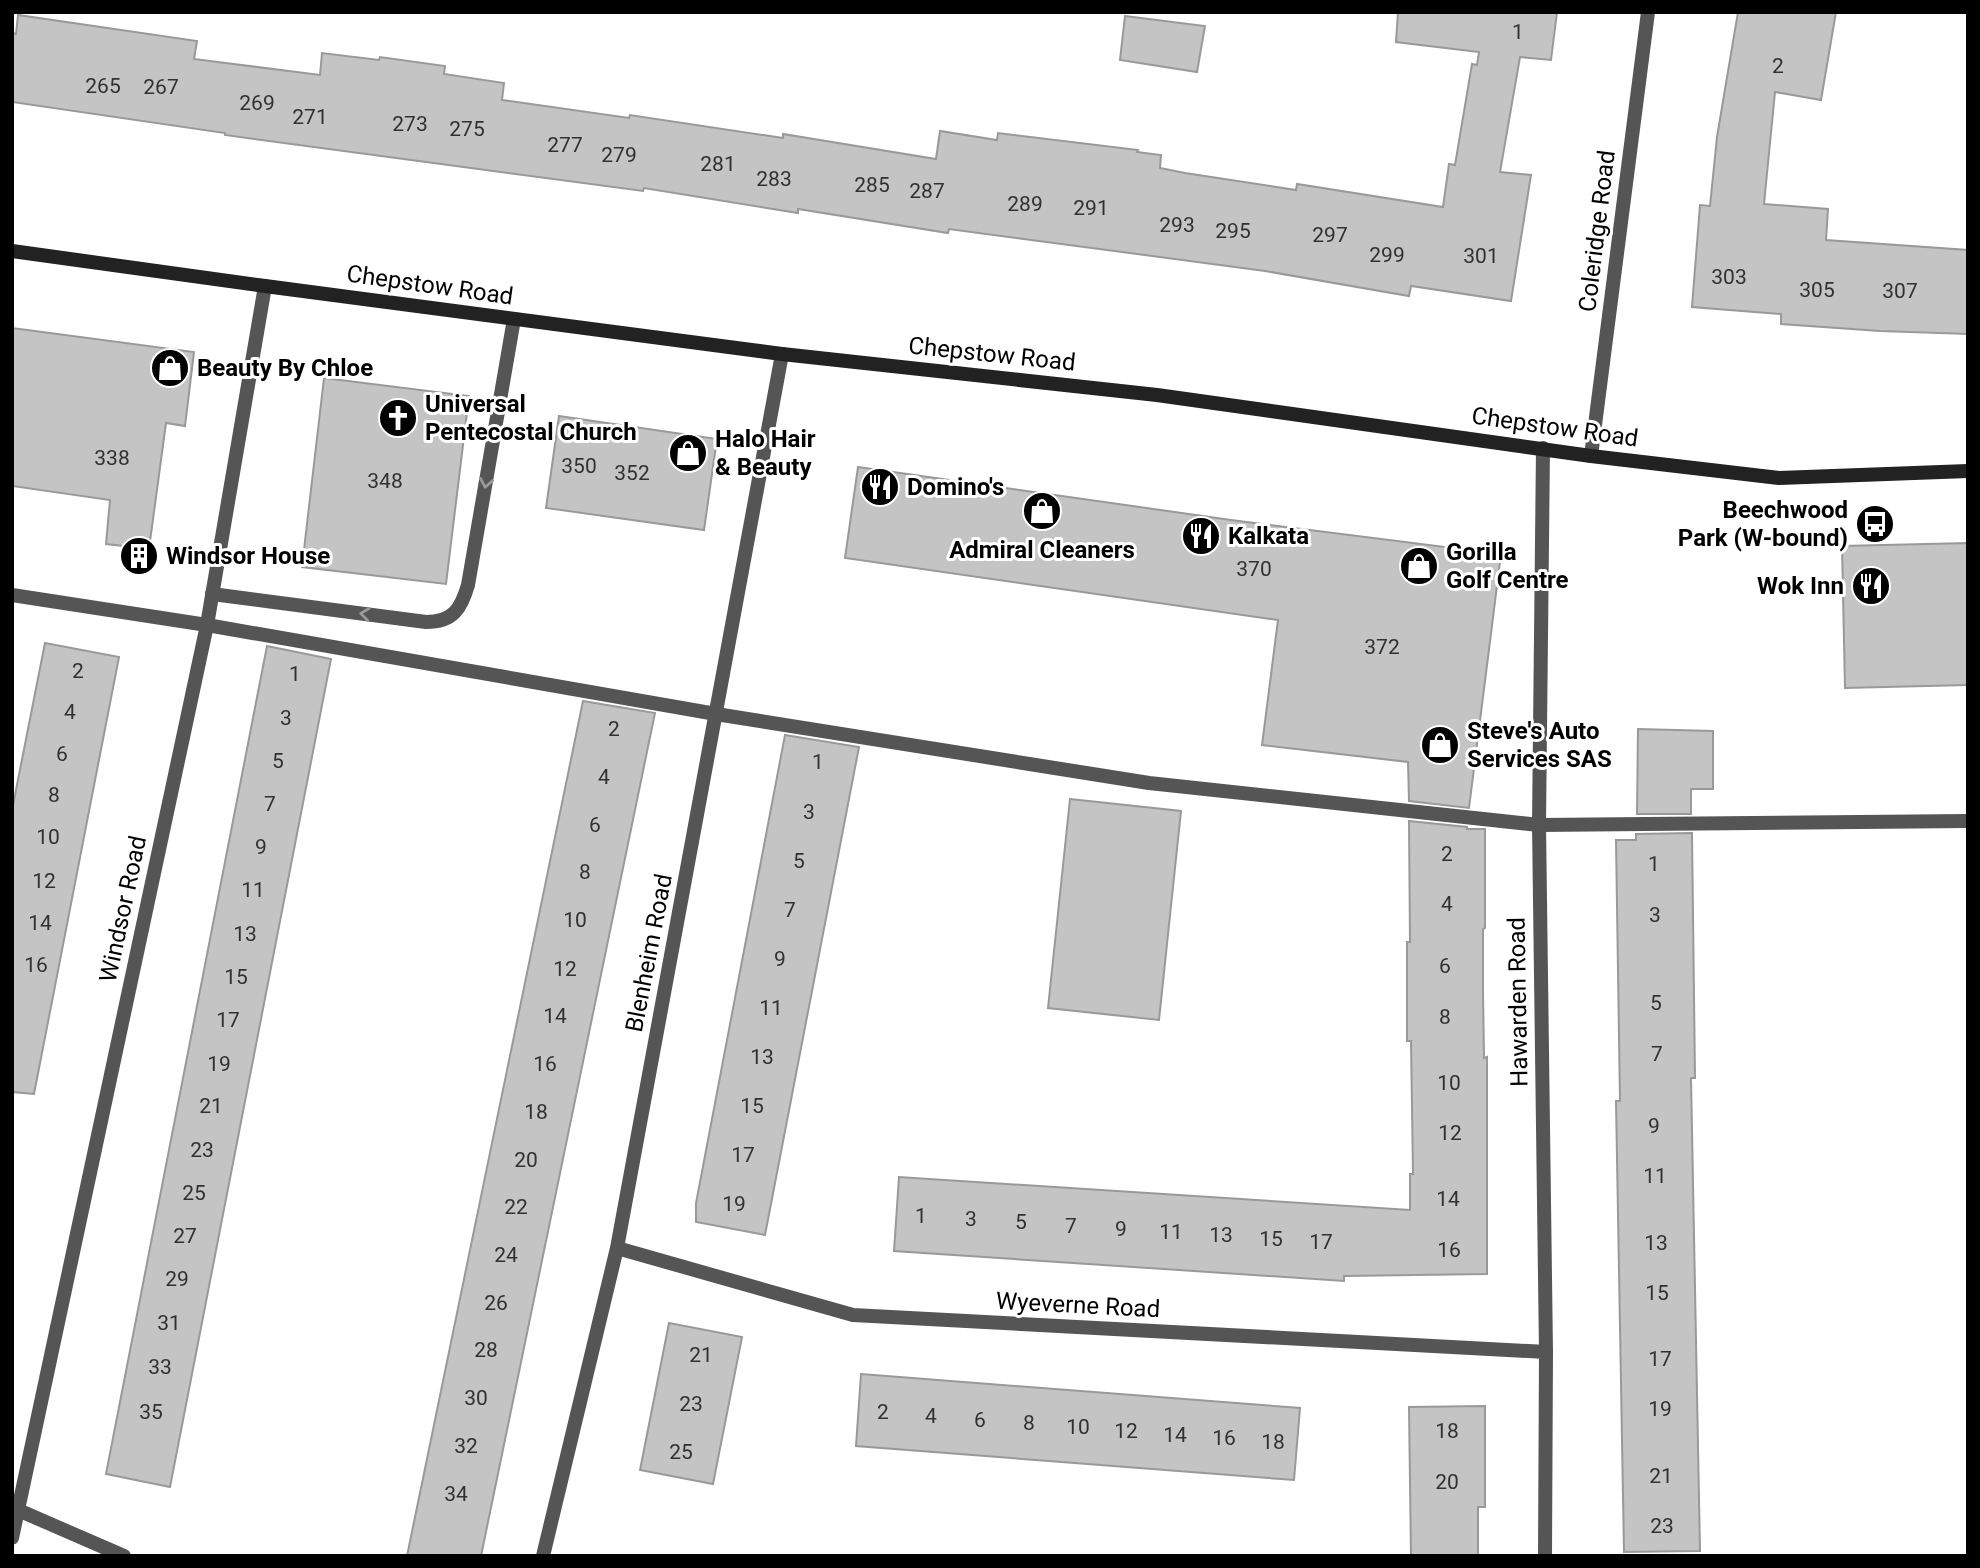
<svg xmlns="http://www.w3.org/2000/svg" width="1980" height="1568" font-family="Roboto,sans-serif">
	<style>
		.building { fill: #c4c4c4; stroke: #999; stroke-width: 2 }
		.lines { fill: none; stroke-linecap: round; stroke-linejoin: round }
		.lane { stroke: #555; stroke-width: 14 }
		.street { stroke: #555; stroke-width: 14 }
		.secondary { stroke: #222; stroke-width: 14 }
		.oneway { stroke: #999 }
		.labels { text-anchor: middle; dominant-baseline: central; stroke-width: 6; stroke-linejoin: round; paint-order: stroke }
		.number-label { font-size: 21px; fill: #313131 }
		.street-label { font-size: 24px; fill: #000; stroke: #fff }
		.poi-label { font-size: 24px; font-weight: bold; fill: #000; stroke: #fff; text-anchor: start }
	</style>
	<rect width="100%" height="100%" fill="#fff"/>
	<path class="building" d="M1398,12h159l-6,48 -31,-3 -20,115 31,3 -20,126 -100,-15 -2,10 -144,-25 -316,-42 -1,4 -150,-24v4l-154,-25 -1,3 -418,-56v-2l-213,-31v-69l4,1 2,-19 179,26 -3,18 126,16 2,-22 57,7 1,-3 65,9 -1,8 60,9 -2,17 127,18 1,-3 153,23v-4l153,25 4,-28 57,9 1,-7 140,17 -1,2 24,3 -1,13 25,5 111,17 1,-6 146,23 6,-43 6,1 17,-101 5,1 2,-13 -83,-10z
		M1738,12h98l-15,88 -46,-8 -11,112 64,5 -2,31 142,10v84l-88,-3 -99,-7v-10l-89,-7 8,-102 10,1 7,-69z
		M1125,16l80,10 -8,46 -77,-12z
		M12,328l182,24 -9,74 -19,-3 -17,126 -43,-5 4,-44 -98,-14z
		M324,378l145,18 -23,188 -144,-17z
		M559,416l158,23 -13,91 -158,-22z
		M858,467l373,53 270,34 -32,254 -60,-7 -1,-39 -146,-17 16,-125 -433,-62z
		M1968,543v142l-123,3 -3,-142z
		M45,643l74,14 -85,437 -22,-2v-282z
		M267,646l64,13 -161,828 -64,-13z
		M583,701l72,12 -174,843h-74z
		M1638,729l75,2v58h-22v25h-54z
		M785,735l74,12 -94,488 -69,-13v-19z
		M1070,799l111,12 -22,209 -111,-12z
		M1409,821l58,6v2h18v99l-2,1v62l1,67 3,-1v217l-143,2v5l-450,-30 5,-74 511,33v-36h3l-2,-133h-4v-99h3z
		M1692,833l3,245h-4l9,473 -76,1 -8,-451h4l-4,-261h20v-6z
		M669,1323l73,14 -29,147 -73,-14z
		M861,1374l439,34 -6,72 -438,-34z
		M1485,1406v101h-7v49h-67l-2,-149z"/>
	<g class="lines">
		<path class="lane" d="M212,594l214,28c27,0 35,-13 42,-37l46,-266
			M12,595l195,30 509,89 433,69 390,42 429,-4"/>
		<path class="street" d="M1543,448l-4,377 7,527 -1,204
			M1591,456l57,-444
			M617,1248l236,67 693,37
			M18,1510l106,46
			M12,1538l195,-913 58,-339
			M543,1556l74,-308 165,-894"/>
		<path class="secondary" d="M12,251l253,35 517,68 375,41 434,61 188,22 189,-7"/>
	</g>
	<defs><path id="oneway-chevron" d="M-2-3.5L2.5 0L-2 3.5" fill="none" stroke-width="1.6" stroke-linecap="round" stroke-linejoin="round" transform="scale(1.75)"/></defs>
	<g class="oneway">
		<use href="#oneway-chevron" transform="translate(486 483) rotate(100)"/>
		<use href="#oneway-chevron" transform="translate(365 614) rotate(-173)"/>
	</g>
	<defs>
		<symbol id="shop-disc" viewBox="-11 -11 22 22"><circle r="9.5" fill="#000" stroke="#fff"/><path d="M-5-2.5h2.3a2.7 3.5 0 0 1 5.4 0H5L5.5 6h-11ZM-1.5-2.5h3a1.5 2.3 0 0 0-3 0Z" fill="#fff"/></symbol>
		<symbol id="church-disc" viewBox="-11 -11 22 22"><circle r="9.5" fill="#000" stroke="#fff"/><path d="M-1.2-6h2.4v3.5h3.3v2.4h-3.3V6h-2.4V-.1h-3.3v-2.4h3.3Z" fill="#fff"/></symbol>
		<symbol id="restaurant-disc" viewBox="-11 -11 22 22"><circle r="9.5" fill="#000" stroke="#fff"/><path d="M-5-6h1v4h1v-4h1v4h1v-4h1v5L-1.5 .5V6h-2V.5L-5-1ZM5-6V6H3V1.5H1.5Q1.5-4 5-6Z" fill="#fff"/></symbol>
		<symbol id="bus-disc" viewBox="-11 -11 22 22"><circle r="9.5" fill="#000" stroke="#fff"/><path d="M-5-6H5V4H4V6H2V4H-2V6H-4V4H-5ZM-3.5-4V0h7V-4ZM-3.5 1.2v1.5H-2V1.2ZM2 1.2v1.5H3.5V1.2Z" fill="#fff"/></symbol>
		<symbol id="building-disc" viewBox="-11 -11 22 22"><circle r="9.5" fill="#000" stroke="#fff"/><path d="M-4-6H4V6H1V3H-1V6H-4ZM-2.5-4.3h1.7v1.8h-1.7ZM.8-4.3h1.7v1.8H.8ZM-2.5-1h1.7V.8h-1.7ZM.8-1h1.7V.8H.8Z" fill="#fff"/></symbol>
	</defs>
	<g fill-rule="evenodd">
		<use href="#shop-disc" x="148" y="346" width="44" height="44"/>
		<use href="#church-disc" x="376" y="396" width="44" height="44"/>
		<use href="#shop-disc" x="666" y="431" width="44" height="44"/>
		<use href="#restaurant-disc" x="858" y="465" width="44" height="44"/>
		<use href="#shop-disc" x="1020" y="489" width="44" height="44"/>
		<use href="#bus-disc" x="1853" y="502" width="44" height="44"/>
		<use href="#restaurant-disc" x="1179" y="514" width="44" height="44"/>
		<use href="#building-disc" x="117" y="534" width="44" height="44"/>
		<use href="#shop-disc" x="1397" y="544" width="44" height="44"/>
		<use href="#restaurant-disc" x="1849" y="564" width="44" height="44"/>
		<use href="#shop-disc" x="1418" y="723" width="44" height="44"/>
	</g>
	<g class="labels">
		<g class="number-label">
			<text x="1518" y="32">1</text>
			<text x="1778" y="66">2</text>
			<text x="103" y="86">265</text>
			<text x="161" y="87">267</text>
			<text x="257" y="103">269</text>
			<text x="310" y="117">271</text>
			<text x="410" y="124">273</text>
			<text x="467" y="129">275</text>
			<text x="565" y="145">277</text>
			<text x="619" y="155">279</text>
			<text x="718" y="164">281</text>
			<text x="774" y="179">283</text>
			<text x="872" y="185">285</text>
			<text x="927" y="191">287</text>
			<text x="1025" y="204">289</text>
			<text x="1091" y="208">291</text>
			<text x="1177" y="225">293</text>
			<text x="1233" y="231">295</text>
			<text x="1330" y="235">297</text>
			<text x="1387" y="255">299</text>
			<text x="1481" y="256">301</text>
			<text x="1729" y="277">303</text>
			<text x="1817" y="290">305</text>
			<text x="1900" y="291">307</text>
			<text x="112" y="458">338</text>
			<text x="579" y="466">350</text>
			<text x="632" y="473">352</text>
			<text x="385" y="481">348</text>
			<text x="1254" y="569">370</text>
			<text x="1382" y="647">372</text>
			<text x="78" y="671">2</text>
			<text x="295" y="674">1</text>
			<text x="70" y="712">4</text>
			<text x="286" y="718">3</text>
			<text x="614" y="729">2</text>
			<text x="62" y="754">6</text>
			<text x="278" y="761">5</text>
			<text x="818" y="762">1</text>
			<text x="604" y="777">4</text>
			<text x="54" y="795">8</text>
			<text x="270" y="804">7</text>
			<text x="809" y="812">3</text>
			<text x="595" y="825">6</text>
			<text x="48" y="837">10</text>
			<text x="261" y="847">9</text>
			<text x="1447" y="854">2</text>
			<text x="799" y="861">5</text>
			<text x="1654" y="864">1</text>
			<text x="585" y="872">8</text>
			<text x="44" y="881">12</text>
			<text x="253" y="890">11</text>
			<text x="1447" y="904">4</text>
			<text x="790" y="910">7</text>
			<text x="1655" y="915">3</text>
			<text x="575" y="920">10</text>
			<text x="40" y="923">14</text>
			<text x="245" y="934">13</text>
			<text x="780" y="959">9</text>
			<text x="36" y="965">16</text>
			<text x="1445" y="966">6</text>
			<text x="565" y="969">12</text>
			<text x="236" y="977">15</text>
			<text x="1656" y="1003">5</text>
			<text x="771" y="1008">11</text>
			<text x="555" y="1016">14</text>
			<text x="1445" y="1017">8</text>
			<text x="228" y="1020">17</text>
			<text x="1657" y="1054">7</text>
			<text x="762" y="1057">13</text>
			<text x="219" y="1064">19</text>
			<text x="545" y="1064">16</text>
			<text x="1449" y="1083">10</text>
			<text x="211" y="1106">21</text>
			<text x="752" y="1106">15</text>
			<text x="536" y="1112">18</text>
			<text x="1654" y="1126">9</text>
			<text x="1450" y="1133">12</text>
			<text x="202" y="1150">23</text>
			<text x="743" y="1155">17</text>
			<text x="526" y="1160">20</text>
			<text x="1655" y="1176">11</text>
			<text x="194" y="1193">25</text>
			<text x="1448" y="1199">14</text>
			<text x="734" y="1204">19</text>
			<text x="516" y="1207">22</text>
			<text x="921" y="1216">1</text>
			<text x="971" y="1219">3</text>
			<text x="1021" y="1222">5</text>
			<text x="1071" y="1226">7</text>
			<text x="1121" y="1229">9</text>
			<text x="1171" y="1232">11</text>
			<text x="1221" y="1235">13</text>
			<text x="185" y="1236">27</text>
			<text x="1271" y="1239">15</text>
			<text x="1321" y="1242">17</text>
			<text x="1656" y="1243">13</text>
			<text x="1449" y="1250">16</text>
			<text x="506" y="1255">24</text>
			<text x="177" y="1279">29</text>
			<text x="1657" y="1293">15</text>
			<text x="496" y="1303">26</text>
			<text x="169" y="1323">31</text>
			<text x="486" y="1350">28</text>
			<text x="701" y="1355">21</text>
			<text x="1660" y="1359">17</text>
			<text x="160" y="1367">33</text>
			<text x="476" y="1398">30</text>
			<text x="691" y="1404">23</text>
			<text x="1660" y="1409">19</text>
			<text x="151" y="1412">35</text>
			<text x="883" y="1412">2</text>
			<text x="931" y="1416">4</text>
			<text x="980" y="1420">6</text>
			<text x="1029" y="1423">8</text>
			<text x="1078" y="1427">10</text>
			<text x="1126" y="1431">12</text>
			<text x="1447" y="1431">18</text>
			<text x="1175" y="1435">14</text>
			<text x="1224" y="1438">16</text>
			<text x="1273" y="1442">18</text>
			<text x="466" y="1446">32</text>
			<text x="681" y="1452">25</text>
			<text x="1661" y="1476">21</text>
			<text x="1447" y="1482">20</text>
			<text x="456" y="1494">34</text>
			<text x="1662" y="1526">23</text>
		</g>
		<g class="street-label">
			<text transform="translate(1597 231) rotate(-83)">Coleridge Road</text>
			<text transform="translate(430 285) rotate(8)">Chepstow Road</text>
			<text transform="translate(992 354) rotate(6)">Chepstow Road</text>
			<text transform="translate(1555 427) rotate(8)">Chepstow Road</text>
			<text transform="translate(123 909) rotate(-78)">Windsor Road</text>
			<text transform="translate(649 953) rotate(-79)">Blenheim Road</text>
			<text transform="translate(1518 1002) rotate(-91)">Hawarden Road</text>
			<text transform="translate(1078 1305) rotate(3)">Wyeverne Road</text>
		</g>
		<g class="poi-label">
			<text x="197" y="368">Beauty By Chloe</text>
			<text x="425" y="404">Universal<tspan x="425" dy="28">Pentecostal Church</tspan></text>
			<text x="715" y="439">Halo Hair<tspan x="715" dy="28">&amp; Beauty</tspan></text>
			<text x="907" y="487">Domino's</text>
			<text x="1848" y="510" text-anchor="end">Beechwood<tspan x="1848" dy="28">Park (W-bound)</tspan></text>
			<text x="1228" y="536">Kalkata</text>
			<text x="1042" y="550" text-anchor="middle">Admiral Cleaners</text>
			<text x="1446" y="552">Gorilla<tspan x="1446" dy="28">Golf Centre</tspan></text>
			<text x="166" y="556">Windsor House</text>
			<text x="1844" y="586" text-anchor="end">Wok Inn</text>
			<text x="1467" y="731">Steve's Auto<tspan x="1467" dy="28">Services SAS</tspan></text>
		</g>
	</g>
	<rect width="1980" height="1568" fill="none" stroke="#000000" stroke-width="28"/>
</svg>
